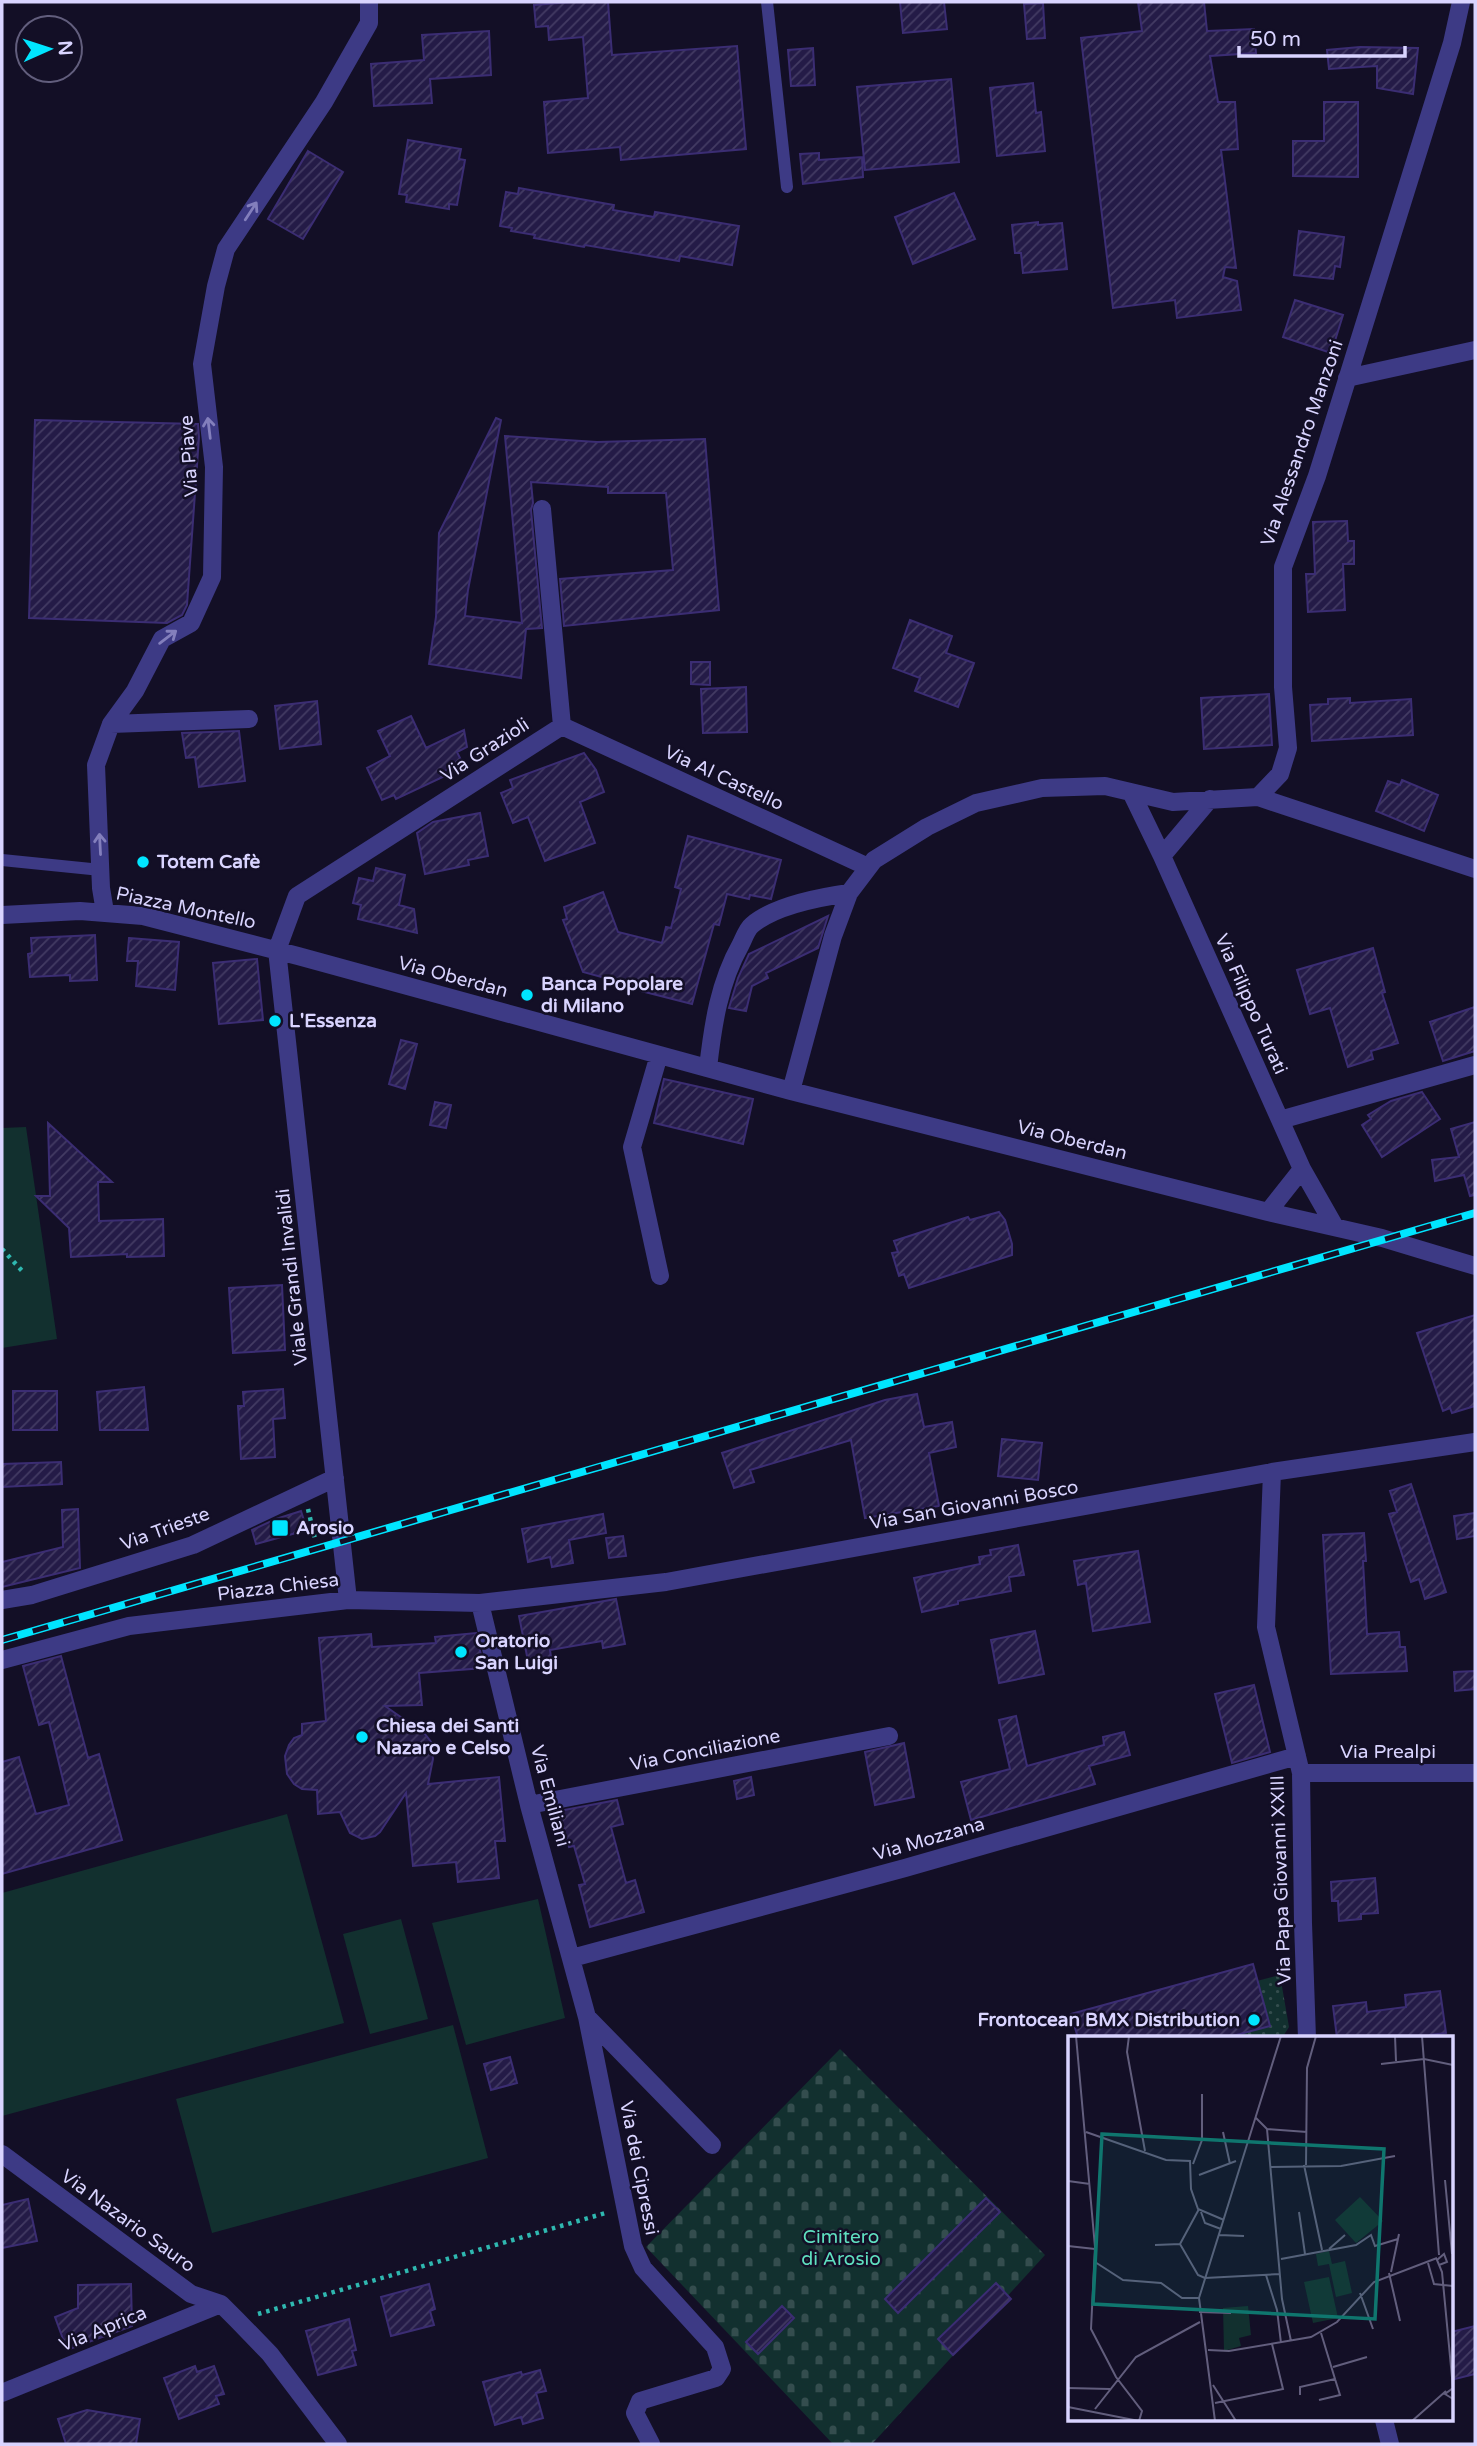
<svg xmlns="http://www.w3.org/2000/svg" width="1477" height="2446" font-family="'Varela Round',sans-serif">
	<style>
		.grass { fill: url(#grass-dots) }
		.cemetery { fill: url(#cemetery-stones) }
		.park { fill: #12302f }
		.building { fill: url(#building-hatch); stroke: #3b2d73; stroke-width: 2 }
		.lines { fill: none; stroke-linecap: round; stroke-linejoin: round }
		.path { stroke: #2fb8b0; stroke-width: 4.5; stroke-dasharray: 3.5 5; stroke-linecap: butt }
		.service { stroke: #3d3a85; stroke-width: 12 }
		.minor { stroke: #3d3a85; stroke-width: 18 }
		.rail-casing { stroke: #00e5ff; stroke-width: 8 }
		.rail { stroke: #130f26; stroke-width: 5; stroke-dasharray: 16; stroke-linecap: butt }
		.oneway { stroke: #837fbc }
		.poi-dot { fill: #00e5ff; stroke: #130f26; stroke-width: 2.5 }
		.labels { text-anchor: middle; dominant-baseline: central; stroke-width: 5; stroke-linejoin: round; paint-order: stroke }
		.street-label { font-size: 19px; fill: #d9d4ff; stroke: #130f26 }
		.poi-label { font-size: 19px; font-weight: bold; fill: #d9d4ff; stroke: #130f26; text-anchor: start }
		.park-label { font-size: 19px; fill: #5fe0c0; stroke: #130f26 }
		.inset-road { fill: none; stroke: #625e7d; stroke-width: 2 }
		.view { fill: #0f766e; fill-opacity: 0.15; stroke: #0f766e; stroke-width: 3.5 }
		.inset-edge { fill: none; stroke: #d9d4ff; stroke-width: 3.5 }
	</style>
	<defs>
		<pattern id="grass-dots" width="8" height="8" patternUnits="userSpaceOnUse" patternTransform="scale(1.75)"><rect width="8" height="8" fill="#12302f"/><path d="M2 2h.1M6 6h.1" fill="none" stroke="#344d4e" stroke-width="1.8" stroke-linecap="round"/></pattern>
		<pattern id="cemetery-stones" width="16" height="16" patternUnits="userSpaceOnUse" patternTransform="scale(1.75)"><rect width="16" height="16" fill="#12302f"/><path d="M2 7V4a2 2 0 0 1 4 0v3zM10 15v-3a2 2 0 0 1 4 0v3z" fill="#344d4e"/></pattern>
		<pattern id="building-hatch" width="6" height="6" patternUnits="userSpaceOnUse" patternTransform="scale(1.75)"><rect width="6" height="6" fill="#241b47"/><path d="M-1 1l2-2M0 6l6-6M5 7l2-2" fill="none" stroke="#433b63"/></pattern>
	</defs>
	<rect width="100%" height="100%" fill="#130f26"/>
	<path class="grass" d="M1280,1975l9,52 -7,11h-57l44,-12 -12,-45z"/>
	<path class="cemetery" d="M840,2049l205,206 -173,189h-39l-187,-197z"/>
	<path class="park" d="M26,1127l31,212 -55,9v-220z
		M287,1814l57,209 -342,93v-223z
		M538,1899l27,119 -99,27 -34,-122z
		M401,1919l27,100 -58,15 -27,-100z
		M453,2025l35,133 -276,75 -36,-134z"/>
	<path class="building" d="M571,2h37l4,53 125,-9 9,103 -125,11 -1,-13 -72,6 -4,-51 44,-4 -5,-61 -34,3 -1,-14 -12,1 -2,-22z
		M900,2h44l3,27 -44,4z
		M1138,2h66l3,29 47,-2 2,24 -46,3 8,46h17l3,47 -17,1 15,118 -11,-1 -2,10 14,4 4,29 -64,8 -2,-18 -62,8 -32,-270 61,-7z
		M1043,3l2,35 -18,1 -3,-35z
		M489,31l2,44 -61,4 2,24 -58,3 -3,-42 53,-4 -2,-25z
		M1360,47l58,1 -5,46 -36,-6v-22l-48,3 -2,-19z
		M813,48l2,37 -24,1 -3,-36z
		M951,79l8,83 -94,8 -8,-83z
		M1033,83l3,30 5,-1 4,39 -48,5 -7,-68z
		M1324,102h34v75l-65,-1v-35h31z
		M408,140l53,9 -2,10 6,1 -8,45 -8,-1v5l-43,-7 1,-7 -8,-1z
		M308,151l35,21 -40,67 -35,-20z
		M819,153v7l43,-3 1,20 -60,7 -3,-30z
		M519,188l95,17 -1,5 41,7 1,-5 84,14 -7,39 -52,-9 -1,5 -94,-16 -1,2 -50,-9 1,-3 -24,-4 1,-3 -12,-2 6,-34 12,2z
		M954,193l21,46 -62,25 -18,-47z
		M1038,222v3l24,-2 5,46 -44,4 -2,-20h-6l-3,-28z
		M1299,231l45,6 -4,30 -5,-1 -2,13 -39,-4z
		M1295,300l48,15 -9,29 -3,-1 -3,9 -45,-15z
		M496,418l5,2 -33,170 -3,26 57,7 -17,-187 92,6 108,-3 14,171 -155,16 -4,-47 113,-9 -7,-77h-58v-6l-77,-5 2,21 -2,7 11,118 -16,1 -5,49 -92,-14 7,-47 3,-84z
		M35,420l163,4 1,13 -12,168 -5,10 -15,8 -138,-5z
		M1347,521l1,20h6v23h-11l2,46 -37,2 -2,-38h9l-2,-52z
		M910,620l42,16 -6,17 28,10 -16,44 -43,-16 5,-13 -27,-10z
		M691,662h19v23l-19,-1z
		M746,687l1,45 -44,1 -2,-44z
		M1269,694l3,51 -68,4 -3,-51z
		M1350,698v5l61,-4 2,36 -101,6 -2,-36 18,-1v-5z
		M317,701l4,43 -41,5 -5,-43z
		M411,716l15,32 38,-18 3,17 -10,5 5,10 -17,9 2,4 -51,24 -2,-4 -12,5 -15,-32 23,-12 -12,-25z
		M239,731l6,50 -46,6 -4,-30 -9,1 -4,-25z
		M584,753l12,17 8,22 -24,10 15,41 -50,18 -17,-44 -15,6 -12,-30 12,-5 -3,-8z
		M1402,780l36,15 -14,36 -48,-20 12,-30 12,4z
		M480,813l8,43 -20,4 1,5 -44,9 -8,-41 16,-11z
		M688,836l93,24 -10,39 -21,-4 -1,4 -22,-5 -8,31 -5,-1 -22,80 -51,-13 1,-3 -59,-16 -20,-52 4,-1 -3,-12 39,-15 15,40 44,11 4,-16 5,1 10,-39 -6,-2z
		M376,868l29,7 -6,30 15,4 3,24 -59,-14 3,-14 -8,-2 6,-25 14,3z
		M828,916l-10,32 -52,25 2,5 -16,8 -6,25 -17,-3 9,-30 11,-24z
		M95,935l2,45 -27,1v-6l-40,2 -2,-23 4,-1 -1,-15z
		M129,938l50,4 -4,48 -39,-4 2,-25h-11z
		M1373,948l12,44 -3,1 16,50 -27,8 2,8 -25,8 -18,-59 -20,6 -13,-44z
		M257,959l6,61 -44,4 -6,-61z
		M1475,1007v44l-32,10 -13,-39z
		M401,1040l16,4 -12,45 -16,-5z
		M664,1079l89,20 -10,45 -89,-21z
		M1422,1092l18,27 -58,38 -20,-32 9,-6 -3,-4 23,-14z
		M435,1102l16,3 -5,23 -16,-3z
		M1475,1122v73l-5,1 -6,-21 -29,6 -3,-21 27,-3 -8,-28z
		M48,1123l64,59h-14l1,39 64,-2 1,37 -37,1v-3l-56,3 -2,-29 -33,-32h14z
		M999,1212l6,8 7,24v11l-103,33 -5,-14 -5,2 -7,-23 6,-1 -4,-11 74,-24 2,3z
		M282,1285l3,65 -52,3 -4,-65z
		M1475,1315v91l-23,7 -2,-5 -7,3 -26,-78z
		M144,1387l4,43h-48l-3,-38z
		M283,1389l2,29 -12,1 2,38 -34,2 -3,-53h6l-1,-14z
		M13,1391h44v39h-44z
		M917,1394l7,33 28,-5 4,25 -27,6 10,53 -74,12 -14,-78 -101,30 4,12 -20,6 -12,-35 163,-53z
		M1002,1439l40,4 -4,37 -40,-4z
		M61,1462l1,22 -60,3v-23z
		M1411,1484l35,108 -21,7 -6,-20 -8,3 -22,-68 8,-2 -7,-21z
		M78,1509l2,59 -78,19v-25l61,-15 -1,-37z
		M301,1511l6,19 -51,14 -4,-14 24,-11z
		M1475,1513v23l-18,3 -3,-23z
		M603,1514l3,19 -37,7 4,23 -21,4 -2,-10 -22,5 -6,-33z
		M1364,1533l2,28h-3l4,73 32,-2 1,15h5l2,24 -76,3 -8,-139z
		M623,1536l3,20 -17,2 -3,-20z
		M1018,1545l6,30 -15,2 2,14 -53,10v3l-36,8 -8,-34 66,-14 -1,-7 12,-2 -1,-5z
		M1138,1551l12,71 -57,9 -7,-48 -8,2 -4,-24z
		M616,1599l9,45 -22,4 -1,-7 -52,9 1,7 -23,4 -9,-45z
		M1035,1631l9,43 -45,9 -8,-43z
		M476,1633l8,35 -65,5 3,32 -37,1 40,28 6,8 2,17 -5,25 71,-7 6,64h-10l4,37 -41,4 -2,-20 -43,4 -7,-73 -26,39 -5,4 -13,3 -12,-6 -10,-21 -22,2 -1,-24 -15,-1 -8,-5 -7,-10 -2,-18 4,-11 5,-7 8,-3v-11l24,-3 -7,-83 52,-4 1,13 64,-4 -1,-6z
		M61,1656l27,102 11,-4 23,86 -120,34v-112l17,-5 17,57 33,-9 -20,-83 -10,3 -16,-59z
		M1475,1671v18l-20,2 -1,-19z
		M1254,1685l16,67 -38,11 -17,-69z
		M1016,1716l11,50 77,-21 -1,-8 21,-5 6,23 -41,11 6,18 -124,36 -10,-38 49,-13 -11,-49z
		M904,1743l10,54 -39,8 -10,-53z
		M751,1777l3,18 -17,4 -3,-18z
		M617,1800l6,24 -12,3 15,56 9,-3 9,32 -54,15 -11,-42 6,-1 -11,-38 -5,1 -10,-36z
		M1375,1878l3,35 -17,1v5l-22,2 -1,-20h-6l-1,-19z
		M1253,1964l17,62 -45,12h-147l-7,-24z
		M1440,1991l6,42 -16,2v3h-93l-4,-32 33,-4 1,10 39,-5 -1,-12z
		M510,2057l7,26 -26,7 -7,-26z
		M986,2198l14,14 -102,101 -13,-14z
		M28,2199l9,42 -35,7v-43z
		M996,2283l15,16 -58,56 -15,-16z
		M131,2284l1,42 -65,24 -12,-33 23,-9v-23z
		M429,2284l6,25 -5,2 4,14 -43,11 -10,-39z
		M782,2306l12,12 -36,36 -12,-12z
		M349,2319l7,31 -4,1 4,14 -38,10 -12,-44z
		M1475,2326v48l-24,6v-48z
		M195,2366l2,6 17,-6 10,28 -8,2 3,8 -40,15 -15,-41z
		M540,2370l6,21 -10,2 7,25 -20,6 -2,-7 -26,8 -12,-43 38,-10 1,3z
		M87,2410l53,9 -4,25h-70l-8,-25z"/>
	<g class="lines">
		<path class="path" d="M2,1249l22,24
			M308,1509l7,30
			M258,2314l351,-102"/>
		<path class="service" d="M767,2l20,185
			M2,860l99,10"/>
		<path class="minor" d="M1347,378l128,-28
			M111,724l138,-5
			M562,726l306,141
			M1131,792l31,64 48,-57
			M1258,797l217,72
			M1162,856l140,313
			M105,912l-4,-24 -5,-123 15,-41 24,-33 27,-52 29,-16 21,-46 2,-110 -12,-103 14,-78 10,-37 98,-147 45,-79v-21
			M2,915l78,-4 63,5 155,40 493,135 477,121 114,26 93,28
			M659,1055l-27,92 28,129
			M708,1068c5,-44 11,-85 33,-124 3,-6 6,-15 11,-19 22,-19 69,-28 97,-32
			M791,1091l42,-155 16,-43 25,-33 53,-33 49,-24 66,-15 63,-2 68,16 85,-5 22,-23 8,-26 -5,-61v-120l34,-91 135,-433 9,-41
			M1280,1120l195,-55
			M1268,1212l34,-43 33,58
			M1272,1472l-6,155 35,146 2,150 4,115
			M2,1600l30,-5 161,-50 142,-67
			M348,1600l-71,-650 20,-54 265,-170 -20,-217
			M480,1603l49,202 58,212 46,229 10,22 72,79 7,22 -6,9 -76,23 -5,12 16,31
			M2,1660l127,-34 219,-26 132,3 186,-21 606,-110 203,-30
			M1301,1773h174
			M529,1805l360,-69
			M572,1958l333,-90 392,-112
			M587,2017l125,128
			M2,2154l189,140 30,10 16,16 33,34 68,90
			M2,2393l219,-89
			M1384,2420l6,24"/>
		<defs>
			<path id="rail" d="M2,1640l1473,-427"/>
		</defs>
		<use href="#rail" class="rail-casing"/>
		<use href="#rail" class="rail"/>
	</g>
	<defs><path id="oneway-shaft" d="M-6 0H5M1.5-3L5.5 0L1.5 3" fill="none" stroke-width="1.6" stroke-linecap="round" stroke-linejoin="round" transform="scale(1.75)"/></defs>
	<g class="oneway">
		<use href="#oneway-shaft" transform="translate(251 211) rotate(-57)"/>
		<use href="#oneway-shaft" transform="translate(209 428) rotate(-97)"/>
		<use href="#oneway-shaft" transform="translate(168 637) rotate(-37)"/>
		<use href="#oneway-shaft" transform="translate(100 844) rotate(-93)"/>
	</g>
	<g class="poi-dot">
		<circle cx="143" cy="862" r="7"/>
		<circle cx="527" cy="995" r="7"/>
		<circle cx="275" cy="1021" r="7"/>
		<rect x="271" y="1519" width="18" height="18" rx="3.5"/>
		<circle cx="461" cy="1652" r="7"/>
		<circle cx="362" cy="1737" r="7"/>
		<circle cx="1254" cy="2020" r="7"/>
	</g>
	<g class="labels">
		<g class="street-label">
			<text transform="translate(1302 443) rotate(-71)">Via Alessandro Manzoni</text>
			<text transform="translate(189 456) rotate(-94)">Via Piave</text>
			<text transform="translate(485 750) rotate(-33)">Via Grazioli</text>
			<text transform="translate(724 778) rotate(25)">Via Al Castello</text>
			<text transform="translate(186 908) rotate(12)">Piazza Montello</text>
			<text transform="translate(453 977) rotate(15)">Via Oberdan</text>
			<text transform="translate(1251 1004) rotate(66)">Via Filippo Turati</text>
			<text transform="translate(1072 1140) rotate(14)">Via Oberdan</text>
			<text transform="translate(292 1277) rotate(-96)">Viale Grandi Invalidi</text>
			<text transform="translate(974 1505) rotate(-10)">Via San Giovanni Bosco</text>
			<text transform="translate(165 1529) rotate(-20)">Via Trieste</text>
			<text transform="translate(278 1587) rotate(-7)">Piazza Chiesa</text>
			<text transform="translate(705 1750) rotate(-11)">Via Conciliazione</text>
			<text x="1388" y="1752">Via Prealpi</text>
			<text transform="translate(550 1796) rotate(75)">Via Emiliani</text>
			<text transform="translate(929 1839) rotate(-16)">Via Mozzana</text>
			<text transform="translate(1281 1880) rotate(-92)">Via Papa Giovanni XXIII</text>
			<text transform="translate(639 2168) rotate(79)">Via dei Cipressi</text>
			<text transform="translate(128 2221) rotate(36)">Via Nazario Sauro</text>
			<text transform="translate(103 2329) rotate(-22)">Via Aprica</text>
		</g>
		<g class="poi-label">
			<text x="157" y="862">Totem Cafè</text>
			<text x="541" y="984">Banca Popolare<tspan x="541" dy="22">di Milano</tspan></text>
			<text x="289" y="1021">L'Essenza</text>
			<text x="296" y="1528">Arosio</text>
			<text x="475" y="1641">Oratorio<tspan x="475" dy="22">San Luigi</tspan></text>
			<text x="376" y="1726">Chiesa dei Santi<tspan x="376" dy="22">Nazaro e Celso</tspan></text>
			<text x="1240" y="2020" text-anchor="end">Frontocean BMX Distribution</text>
		</g>
		<g class="park-label">
			<text x="841" y="2237">Cimitero<tspan x="841" dy="22">di Arosio</tspan></text>
		</g>
	</g>
	<g transform="translate(1068 2036)">
		<rect width="385" height="385" fill="#130f26"/>
		<path d="M292,161l23,24 -27,22 -21,-23z" fill="#12302f"/>
		<path d="M261,215l3,13 13,-3 7,32 -16,4 -7,-33 -11,2 -2,-12zM261,241l9,41 -25,5 -9,-41zM180,270l3,29 -12,3 2,8 -17,5 -1,-43z" fill="#12302f"/>
		<path class="inset-road" d="M8,0l19,211 -4,82 25,48 26,34 -3,10M61,0l-2,16 18,99M327,0l1,25M354,0l17,219M313,28l43,-5 29,6M188,82l11,11 40,3M199,93l15,170 9,42M18,96l80,28 24,1 1,28 7,20 26,11M155,96l7,32M125,128l9,-24v-46M236,129l18,85M238,129l1,-97 9,-32M203,131l70,-1 54,-10M131,139l37,-14M377,144l7,74M0,145l22,3M133,176l4,11 16,6M231,176l6,42M151,199l25,1M112,208l19,-35M87,209l25,-1 18,31 7,3M0,210l27,3M261,213l16,-14M213,223l75,-14 15,-10 4,11 23,-7M27,226l28,18 38,3 21,15h17M360,227l6,21 19,2M371,229l8,-3 -3,-8 -7,6 5,12 11,116 -8,6 8,5M323,236l8,-38M321,237l11,48M198,239l11,35 4,33M137,242l75,-4M292,257l13,36M131,276l32,1M140,314l21,1 82,-14 26,-15 37,-40 63,-24M265,331l34,-10M145,349l23,36M0,352l42,1M232,359v-8l35,-8 -14,-46M251,364l21,-5 -5,-16M147,367l68,-14 -11,-45M0,371l71,14M27,373l41,-52 64,-35M147,385l-16,-123 82,-262M344,385l34,-30"/>
		<path class="view" d="M34,98l282,15 -9,170 -282,-15z"/>
		<rect width="385" height="385" class="inset-edge"/>
	</g>
	<rect width="1477" height="2446" fill="none" stroke="#d9d4ff" stroke-width="7"/>
	<g transform="translate(49 49) rotate(87)"><circle r="33" fill="#130f26" stroke="#625e7d" stroke-width="2"/>
	<path d="M0-5L12 26L0 18L-12 26Z" fill="#00e5ff"/>
	<text y="-10" font-size="19" font-weight="bold" text-anchor="middle" fill="#d9d4ff">N</text>
	</g>
	<path d="M1239 46v10h166v-10" fill="none" stroke="#d9d4ff" stroke-width="3.5"/>
	<text x="1250" y="46" font-size="21" fill="#d9d4ff" stroke="#130f26" stroke-width="5" paint-order="stroke">50 m</text>
</svg>
